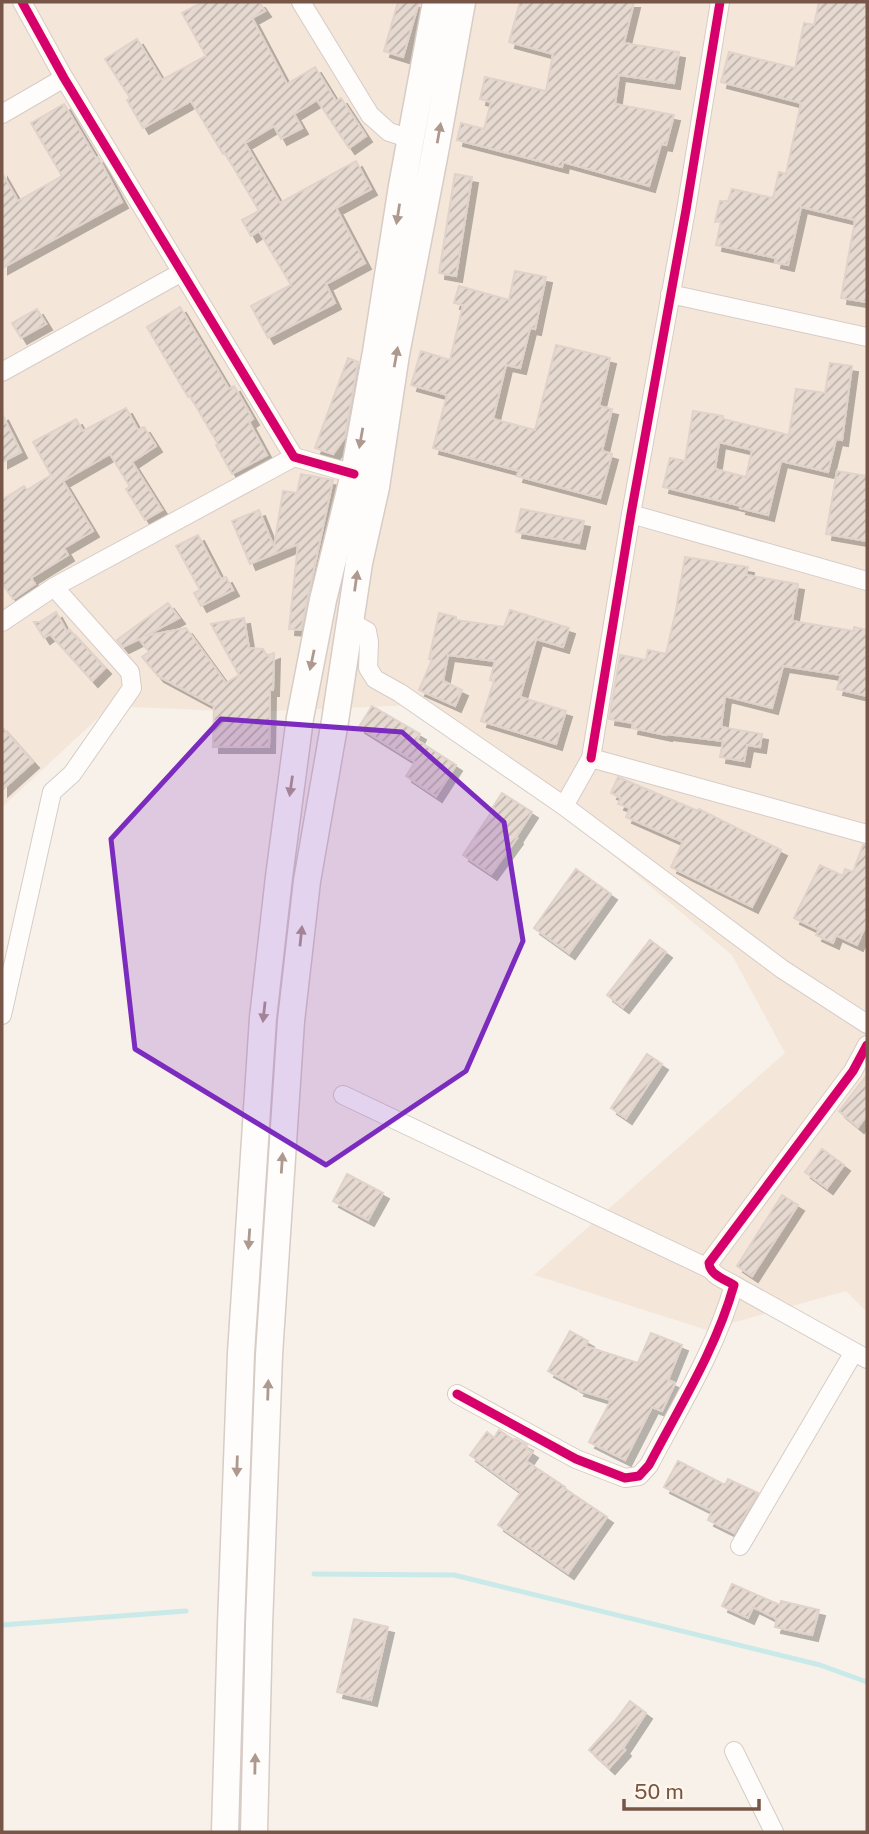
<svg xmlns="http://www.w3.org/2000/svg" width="869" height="1834" font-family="'Public Sans',sans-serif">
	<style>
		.residential { fill: #f4e6d9 }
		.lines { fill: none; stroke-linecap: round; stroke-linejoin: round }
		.stream { stroke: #cae9e9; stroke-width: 5 }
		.building { fill: url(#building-hatch); stroke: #e1d3cb; stroke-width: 2; fill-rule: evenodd; filter: url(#shadow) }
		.minor-casing { stroke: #d6ccc6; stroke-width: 20 }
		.secondary-casing { stroke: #d7ccc6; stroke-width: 29 }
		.minor { stroke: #fefdfc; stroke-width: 18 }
		.secondary { stroke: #fefdfc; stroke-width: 26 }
		.cycleway-casing { stroke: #fff6eb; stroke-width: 13 }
		.cycleway { stroke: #d6006c; stroke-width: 9 }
		.oneway { fill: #ae998f }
		.marked { fill: #7b2cbf; fill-opacity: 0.2; stroke: #7b2cbf; stroke-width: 5; stroke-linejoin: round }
	</style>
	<defs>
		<pattern id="building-hatch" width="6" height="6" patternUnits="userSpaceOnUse" patternTransform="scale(1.75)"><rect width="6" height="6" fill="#e5d9d0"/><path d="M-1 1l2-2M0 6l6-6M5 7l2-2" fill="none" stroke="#beb3ab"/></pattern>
		<filter id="shadow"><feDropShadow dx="6" dy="6" stdDeviation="0" flood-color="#0004"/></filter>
	</defs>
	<rect width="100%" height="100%" fill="#f8f1e9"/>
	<path class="residential" d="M2,2h865v1310l-21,-21 -139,39 -173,-55 251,-222 -53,-98 -264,-222 -52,-28 -171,7 -134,-6 -109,101z"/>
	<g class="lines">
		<path class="stream" d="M314,1574l140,1 366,90 47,17
			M2,1625l184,-14"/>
	</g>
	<path class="building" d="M203,2h56l6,9 -13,7 35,66 28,-17 21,34 5,-3 25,38 -17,12 -32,-48 -23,14 8,14 -21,11 -7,-13 -29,17 35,60 76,-42 15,28 -35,19 29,55 -39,21 9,19 -67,35 -17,-32 40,-21 -32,-54 -8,5 -9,-16 17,-9 -34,-58 -2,1 -32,-53 -48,27 -16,-28 3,-2 -25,-39 32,-20 25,41 44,-24 -24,-43z
		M398,2h21l-16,55 -19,-6z
		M520,2h114l-10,41 55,9 -5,31 -55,-8 -4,29 59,11 -8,30 -5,-1 -12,42 -86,-24 -1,5 -105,-27 4,-17 23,6 7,-27 -11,-3 5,-22 61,14 7,-37 -44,-12z
		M819,2h48v300l-26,-4 14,-78 -54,-13 -13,58 -13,-3 1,-4 -60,-13 5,-24 -6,1 5,-21h8l4,-12 41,9 6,-26 7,2 15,-71 -80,-21 8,-30 66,16 9,-45 10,2z
		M64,104l32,54 2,-1 24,45 -120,66v-95l16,28 44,-25 -31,-53z
		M455,174l17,3 -16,99 -17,-3z
		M515,271l31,6 -11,52 -5,-1 -10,40 -14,-3 -13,54 42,11 21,-85 54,13 -11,48 13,3 -10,42 10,3 -12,44 -83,-22 2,-5 -86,-23 14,-53 -36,-10 10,-34 29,9 13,-55 -9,-2 5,-17 50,14z
		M180,307l49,82 5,-3 19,33 -4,3 18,33 -35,19 -16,-29 2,-1 -28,-48 -2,1 -41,-70z
		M37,309l9,15 -25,14 -9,-15z
		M348,358l10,4 -13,75 -12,17 -18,-6z
		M830,363l22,3 -10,74 -6,-1 -8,33 -47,-11 -13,54 -28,-7 1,-2 -78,-19 7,-29 15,3 8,-50 30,5v3l66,16 7,-46 29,4zM719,442l33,8 -6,27 -31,-8z
		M126,408l12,22 6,-3 12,19 -24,16 30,48 -17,10 -19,-31 4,-2 -20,-33 -47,27 30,50 -29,17 4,7 -37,23 4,6 -22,15 -11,-16v-83l22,-14 3,4 24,-15 -18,-33 43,-23 7,12z
		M2,414l19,38 -19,10z
		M837,471l30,5v65l-41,-7z
		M301,474l32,6 -32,150 -12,-1 9,-85 -48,20 -18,-43 27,-11 15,37 9,-56 14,2z
		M521,509l63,12 -5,22 -63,-11z
		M198,535l23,44 5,-2 7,13 -32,16 -7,-13 6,-3 -24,-44z
		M685,557l63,10 -2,8 52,9 -6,37 62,10v-4l13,3v66l-30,-7 4,-14 -58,-9 -11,42 -47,-12 -4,31 41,7 -2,13 -13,-2 -3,16 -24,-4 3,-16 -57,-7v1l-34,-7 1,-5 -24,-4 11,-64 26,5 2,-10 18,4 10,-44z
		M168,603l11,15 -34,18 41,-8 40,55 13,-8 -28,-51 33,-6 5,30 14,1 4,7 7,-3 -1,37h-3l-1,57h-56l1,-41 -56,-30 -16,-19 7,-5 -10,-13 -16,8 -6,-7z
		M510,610l59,18 -6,19 -27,-8 -16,58 46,14 -10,33 -75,-23 13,-40 -4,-1 5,-19 -47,-6 -5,26 19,9 -7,16 -36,-16 13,-30 -3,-1 10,-46 17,4v3l48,7z
		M56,612l11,20 2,-3 36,39 -13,13 -42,-47 -6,4 -10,-16h6z
		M372,706l48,28 -3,6 39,25 -20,31 -30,-20 9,-14 -56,-35z
		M2,727l31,35 -31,28z
		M618,777l80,34 1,-2 82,41 -29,57 -81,-40 12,-25 -57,-25 4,-9 -12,-4 3,-6 -10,-5z
		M502,793l30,19 -16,25 1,1 -26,36 -28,-19 31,-47 -1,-1z
		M863,845h4v78l-10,22 -21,-10 -3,8 -17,-8 3,-5 -25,-12 26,-53 23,11 2,-7 8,3z
		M576,869l35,25 -42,59 -35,-25z
		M650,940l16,12 -43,55 -16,-12z
		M647,1054l15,10 -36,54 -15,-10z
		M867,1075v40l-9,12 -19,-16z
		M822,1149l22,16 -17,23 -22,-16z
		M347,1174l36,19 -15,27 -35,-19z
		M782,1195l16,10 -46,71 -15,-10z
		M570,1331l18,10 -3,5 53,17 13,-30 31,12 -14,35 7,3 -13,28 -10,-4 -27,53 -36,-18 22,-42 -33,-10 1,-2 -31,-17z
		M499,1430l15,10 1,-1 12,6 -1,3 6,4 -6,9 39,26 -1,1 43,29 -39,56 -70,-48 23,-33 -51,-37 17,-23 7,6z
		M678,1461l47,24 3,-6 30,14 -24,40 -26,-13 4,-9 -48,-24z
		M732,1584l48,21 1,-4 38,9 -7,25 -37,-8 2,-8 -24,-12 -5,11 -26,-12z
		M354,1619l34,8 -17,73 -34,-8z
		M630,1701l16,12 -23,35 2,2 -16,18 -20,-18 26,-29z"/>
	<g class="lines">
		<defs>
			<path id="minor" d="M22,2l42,76 230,379 60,17
				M301,2l69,113 19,17 22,7
				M2,114l62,-36
				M670,294l197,43
				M2,372l180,-100
				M631,514l236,67
				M2,622l52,-35 240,-130
				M351,622l16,9 2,11 -1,26 7,11 25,14 164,113 218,163 85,55
				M591,758l40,-244 55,-304 34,-208
				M564,806l27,-48 276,76
				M2,1015l50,-223 20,-18 60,-86 -2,-16 -76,-85
				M343,1095l367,174
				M734,1285l133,74
				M457,1394l119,65 49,19 14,-2 10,-11c31,-59 67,-116 85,-180 -10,-6 -24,-10 -25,-22l144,-192 14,-26
				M740,1546l114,-194
				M734,1751l40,81"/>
			<path id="secondary" d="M225,1832l6,-207 10,-272 22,-335 16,-141 21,-159 23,-118 31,-126 22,-122 26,-166 34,-184
				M254,1832l5,-206 10,-271 22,-334 16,-140 28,-160 24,-158 17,-76 20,-133 39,-202 27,-150"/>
		</defs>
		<use href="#minor" class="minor-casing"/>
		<use href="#secondary" class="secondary-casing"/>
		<use href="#minor" class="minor"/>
		<use href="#secondary" class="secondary"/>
		<defs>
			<path id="cycleway" d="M22,2l42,76 230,379 60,17
				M591,758l40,-244 55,-304 34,-208
				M457,1394l119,65 49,19 14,-2 10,-11c31,-59 67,-116 85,-180 -10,-6 -24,-10 -25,-22l144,-192 14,-26"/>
		</defs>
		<use href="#cycleway" class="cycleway-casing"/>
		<use href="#cycleway" class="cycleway"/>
	</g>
	<defs><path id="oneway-solid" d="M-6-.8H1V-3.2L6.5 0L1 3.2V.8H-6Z" transform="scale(1.75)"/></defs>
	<g class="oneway">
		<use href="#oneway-solid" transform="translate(439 133) rotate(-80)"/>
		<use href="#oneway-solid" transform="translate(398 214) rotate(99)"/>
		<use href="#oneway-solid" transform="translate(396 357) rotate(-80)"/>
		<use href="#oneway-solid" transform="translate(361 438) rotate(100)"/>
		<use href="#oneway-solid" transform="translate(356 581) rotate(-82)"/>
		<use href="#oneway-solid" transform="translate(312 660) rotate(102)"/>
		<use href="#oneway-solid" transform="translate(291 786) rotate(98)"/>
		<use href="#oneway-solid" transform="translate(301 936) rotate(-84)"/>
		<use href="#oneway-solid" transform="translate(264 1012) rotate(96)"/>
		<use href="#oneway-solid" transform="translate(282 1163) rotate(-86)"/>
		<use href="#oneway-solid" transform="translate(249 1239) rotate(94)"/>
		<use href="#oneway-solid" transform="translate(268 1390) rotate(-88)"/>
		<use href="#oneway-solid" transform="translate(237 1466) rotate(92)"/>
		<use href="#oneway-solid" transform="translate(255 1764) rotate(-89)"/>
	</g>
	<path class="marked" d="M221,719l181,13 102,90 19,119 -57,130 -140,94 -191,-116 -24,-210z"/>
	<rect width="869" height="1834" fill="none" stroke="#785647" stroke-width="7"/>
	<path d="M624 1799v10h135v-10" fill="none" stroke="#785647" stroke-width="3.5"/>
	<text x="634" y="1799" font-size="21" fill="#785647" stroke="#fff6eb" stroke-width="5" paint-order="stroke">50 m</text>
</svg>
